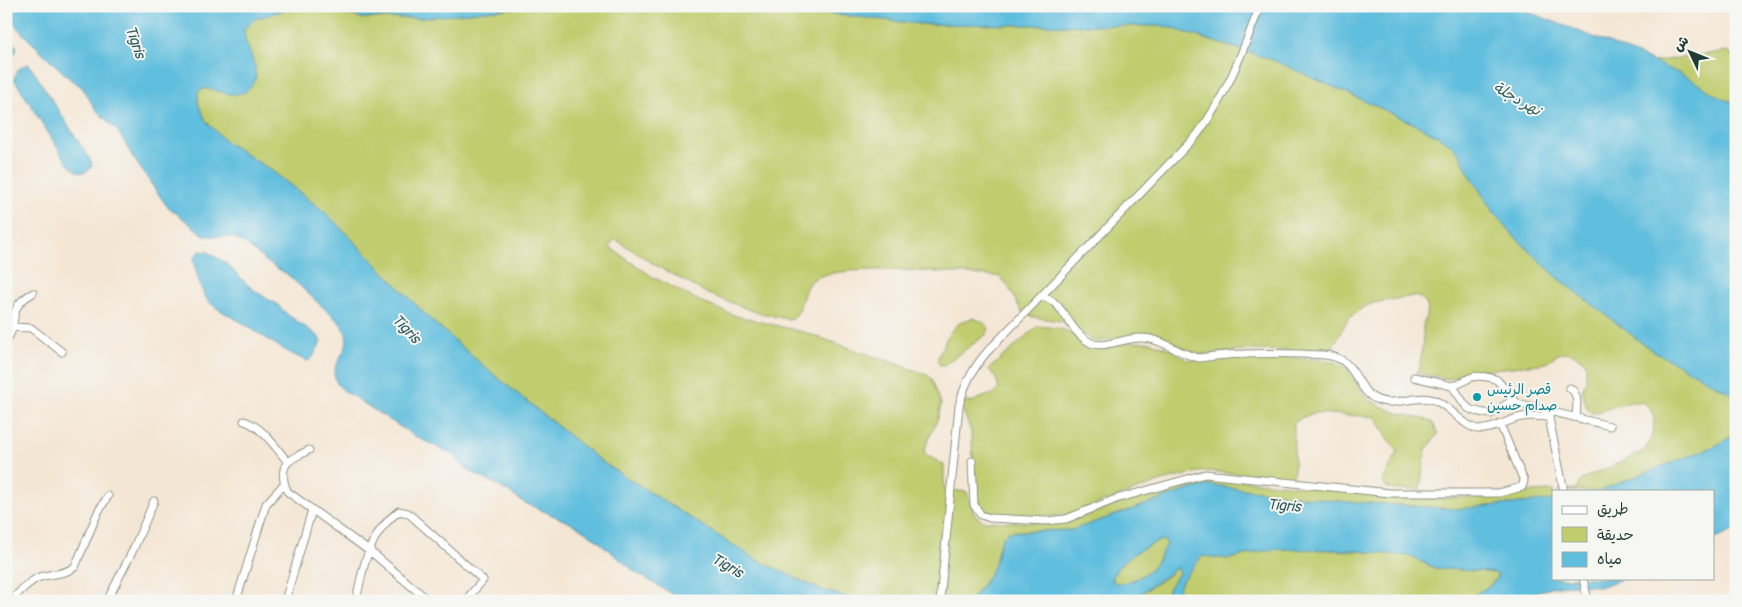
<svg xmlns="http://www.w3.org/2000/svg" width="1742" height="607" font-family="Pangolin,'Playpen Sans Arabic',sans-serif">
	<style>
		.green { fill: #c0cc6d; stroke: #708450 }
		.water { fill: #60bede; stroke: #407e89; fill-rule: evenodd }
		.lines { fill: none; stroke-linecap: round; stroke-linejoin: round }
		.minor-casing { stroke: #8a9284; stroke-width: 9 }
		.minor { stroke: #fff; stroke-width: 7 }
		.culture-dot { fill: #0f9aa8; stroke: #f6f6f2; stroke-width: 2 }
		.labels { text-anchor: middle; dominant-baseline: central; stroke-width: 4; stroke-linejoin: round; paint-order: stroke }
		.culture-label { font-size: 14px; fill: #0d838f; stroke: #f6f6f2; text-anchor: start }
		.water-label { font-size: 15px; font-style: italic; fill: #2f5d5e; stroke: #f6f6f2 }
	</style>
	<rect width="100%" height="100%" fill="#f6f6f2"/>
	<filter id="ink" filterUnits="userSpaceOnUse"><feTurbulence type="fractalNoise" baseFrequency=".02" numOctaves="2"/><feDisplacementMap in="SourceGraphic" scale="10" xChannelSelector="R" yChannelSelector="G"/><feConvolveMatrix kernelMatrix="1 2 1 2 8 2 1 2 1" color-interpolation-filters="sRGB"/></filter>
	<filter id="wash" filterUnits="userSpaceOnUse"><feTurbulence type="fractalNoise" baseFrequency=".0096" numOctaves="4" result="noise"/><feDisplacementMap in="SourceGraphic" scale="20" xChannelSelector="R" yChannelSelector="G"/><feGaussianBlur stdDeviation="1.12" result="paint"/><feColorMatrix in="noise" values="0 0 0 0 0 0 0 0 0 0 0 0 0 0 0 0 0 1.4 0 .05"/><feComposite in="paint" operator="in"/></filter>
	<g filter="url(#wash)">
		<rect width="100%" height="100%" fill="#f4e6d4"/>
		<path class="green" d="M529,6h235l155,18 246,2 62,20 26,7 20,7 105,47 47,22 24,14 11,11 8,18 23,36 20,25 46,44 93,72 86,47v37l-16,11 -121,47h-41l19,-2 2,-6 7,-6c14,-6 29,-12 43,-19 4,-2 10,-4 14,-7 13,-10 17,-45 -3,-49 -11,-2 -35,8 -45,11h-4l-4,-5 -5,-17 4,-10v-18c-14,-13 -25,-15 -39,0l-79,9 -18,7 -34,-6 4,-7 3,-29v-12l5,-15 -2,-7 -5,-5 -8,-2 -40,7 -11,5 -14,11 -18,33 -78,-2 -54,5 -36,-17 -8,-3 -17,-1 -40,8 -7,-3 -25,-17 -32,-5 -11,-5 -14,-26 -8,-9 -5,-1c-32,-2 -168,-16 -186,7 -7,9 -6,24 -15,35l-8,1 -33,-8 -45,-17 -53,-29 -40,-26 -6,8 44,30 52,27 32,12 66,16 123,42 6,5 9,25 -3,14 -14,32 2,5 18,10v16l1,8c8,3 14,1 22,3l7,22 9,7 73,2 12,-1 76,-28 64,-17 180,18 47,3 50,-1 43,-5 25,-1v9l-96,9 -120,-8 -127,-16 -19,4 -119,41 -59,1 -13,11 -5,21 -6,12 -19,26h-111l-40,-12 -62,-29 -134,-84 -21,-14 -115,-93 -57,-50 -103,-105 -55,-43 -47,-30 -19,-20 -8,-18v-10l3,-4 7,-1 28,6 20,-17c-1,-16 -13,-31 -12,-48l11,-10 36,-11 31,1 33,7 6,2h63z
			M1727,51l9,7v45l-16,-5 -36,-22 -32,-14z
			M973,318l10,4 6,6 -2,6 -43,31h-4l-2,-2v-6c10,-20 11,-33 35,-39z
			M1038,326l20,2 9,3 31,19 32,-8h21l19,7 18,11 66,-5 71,5 15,4 7,4 19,29 5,4 23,11 34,8 5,3 5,11 -12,16 -6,39c-13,0 -32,5 -38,-7l16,-30 -7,-9 -15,-26 -62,-4 -11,4 -9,6v51l-3,5 -84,-8 -8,1 -37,9 -89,32c-29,7 -58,3 -88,2l-6,-6 -3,-10 -5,-68 -10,-25 6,-5 4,2c14,-12 42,-3 18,-34z
			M1162,540l4,2 1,3c-5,6 -8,14 -14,21 -7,9 -28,21 -40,16 -4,-17 35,-38 49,-42z
			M1281,549h30l81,4 17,3 26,12 54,4 7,1 1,3 -5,8 -27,17h-292l10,-22 19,-24 27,4 33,-8z
			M1179,567v7l-10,13 -4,14h-35l39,-26 7,-7z"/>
		<path class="water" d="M6,6h523l-105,12h-63l-6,-2 -33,-7 -31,-1 -36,11 -11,10c-1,19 22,42 6,59 -4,4 -9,6 -15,6 -12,1 -22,-7 -34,-5l-3,4v10l8,18 19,20 47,30 55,43 103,105 57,50 115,93 155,98 62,29 40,12h-175l-49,-29 -43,-36 -15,-10 -52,-23 -28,-18 -24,-12 -10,-7 -8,-10 -42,-21 -70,-45c-28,-25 22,-38 -4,-68l-51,-47 -21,-13 -19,-16 -16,-9 -24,-1 -7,-3 -35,-28 -32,-46 -15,-26 -23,-23 -14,-23 -12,-8 -47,-45 -17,-20z
			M764,6h749c58,22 116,44 172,70 18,9 31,22 51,27v293l-86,-47 -93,-72 -46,-44 -20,-25 -23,-36 -8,-18 -11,-11 -24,-14 -47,-22 -105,-47 -108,-34 -246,-2z
			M6,35l11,12 -2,6 -8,8z
			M29,64l62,97 1,5c-9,12 -15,6 -24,-2l-54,-85c3,-9 6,-13 15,-15z
			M200,251l8,1 18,11 23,23 18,13 9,4 12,12 30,21 3,6 -8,15 -5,4c-23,-8 -46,-26 -67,-39 -11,-7 -27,-13 -35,-24 -6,-9 -12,-31 -12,-41z
			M1736,433v97l-23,10v-49h-114l121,-47z
			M1210,485l127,16 120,8 96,-9v78h72l-23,8 -35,-1 -16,2 -36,14h-50l27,-17 5,-6v-4l-8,-2 -54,-4 -26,-12 -60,-6 -68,-1 -19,2 -33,8 -27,-3 -19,23 -10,22h-8l4,-14 10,-13 -1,-7 -48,34h-160c10,-11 19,-24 24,-37 5,-11 4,-24 14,-32l64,-2 119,-41zM1162,540l4,2 1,3c-5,6 -8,14 -13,21 -8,9 -29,21 -41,16 -4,-17 35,-38 49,-42z"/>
	</g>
	<g filter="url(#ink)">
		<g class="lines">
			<defs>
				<path id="minor" d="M1042,296c24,7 25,35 49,47 13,6 36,-6 50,-5 22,0 37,16 58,20 35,-5 68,-5 103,-4 13,1 30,-1 41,7 15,10 17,33 35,39 17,7 38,-6 56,0 16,6 30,27 44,29 15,2 30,-10 44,-12 9,-2 18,0 27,0
					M12,327l19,1 31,24
					M6,341c15,-20 -2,-32 27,-48
					M1414,377l38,9c8,-1 12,-6 20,-9 6,-2 19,0 25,3l20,23 93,23
					M1452,386c17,21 8,24 39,28l22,-14
					M1570,388c9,6 7,19 6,29
					M1548,413l16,78
					M244,421c19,6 31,26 44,41
					M309,450c-15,8 -29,11 -25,31 1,4 1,7 4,11l88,64 53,45
					M972,461l2,44 7,10 9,3 56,3 20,-2 50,-20 89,-25 185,19h109l23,-6 2,-6 -24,-57
					M1583,578l5,23
					M12,601c6,-9 18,-20 28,-24 12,-4 24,-2 35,-10l23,-55 10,-16
					M107,601l26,-51 21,-49
					M236,601l30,-97 18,-20
					M285,601l27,-91
					M356,601c7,-35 13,-68 43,-90l9,2 75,67 -18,21
					M940,601l19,-195c5,-21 13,-37 28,-54l210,-217c30,-40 45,-82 63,-129"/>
			</defs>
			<use href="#minor" class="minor-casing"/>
			<use href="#minor" class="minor"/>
		</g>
	</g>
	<circle class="culture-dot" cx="1477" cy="397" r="5"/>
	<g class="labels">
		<g class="culture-label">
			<text x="1487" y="389">قصر الرئيس<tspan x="1487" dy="16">صدام حسين</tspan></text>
		</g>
		<g class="water-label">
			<text transform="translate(135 42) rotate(71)">Tigris</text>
			<text transform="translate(1517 99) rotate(30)">نهر دجلة</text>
			<text transform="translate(406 329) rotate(47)">Tigris</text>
			<text transform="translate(1284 506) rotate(5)">Tigris</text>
			<text transform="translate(727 566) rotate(30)">Tigris</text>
		</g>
	</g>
	<rect width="1742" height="607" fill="none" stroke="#f6f6f2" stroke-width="25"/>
	<rect x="1552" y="490" width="162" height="90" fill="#f6f6f2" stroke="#a0aca6"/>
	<rect x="1562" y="506" width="25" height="8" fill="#ffffff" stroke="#a0aca6"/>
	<text x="1597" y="514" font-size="15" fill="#1f3d34">طريق</text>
	<rect x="1562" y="527" width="25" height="15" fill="#c0cc6d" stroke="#a0aca6"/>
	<text x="1597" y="540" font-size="15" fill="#1f3d34">حديقة</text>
	<rect x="1562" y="552" width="25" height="15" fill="#60bede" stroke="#a0aca6"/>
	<text x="1597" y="564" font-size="15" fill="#1f3d34">مياه</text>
	<g transform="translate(1690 52) rotate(313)" stroke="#f6f6f2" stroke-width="4" paint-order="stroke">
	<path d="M0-4L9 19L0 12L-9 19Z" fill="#1f3d34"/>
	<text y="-8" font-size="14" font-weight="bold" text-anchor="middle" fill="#1f3d34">ش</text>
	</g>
</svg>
